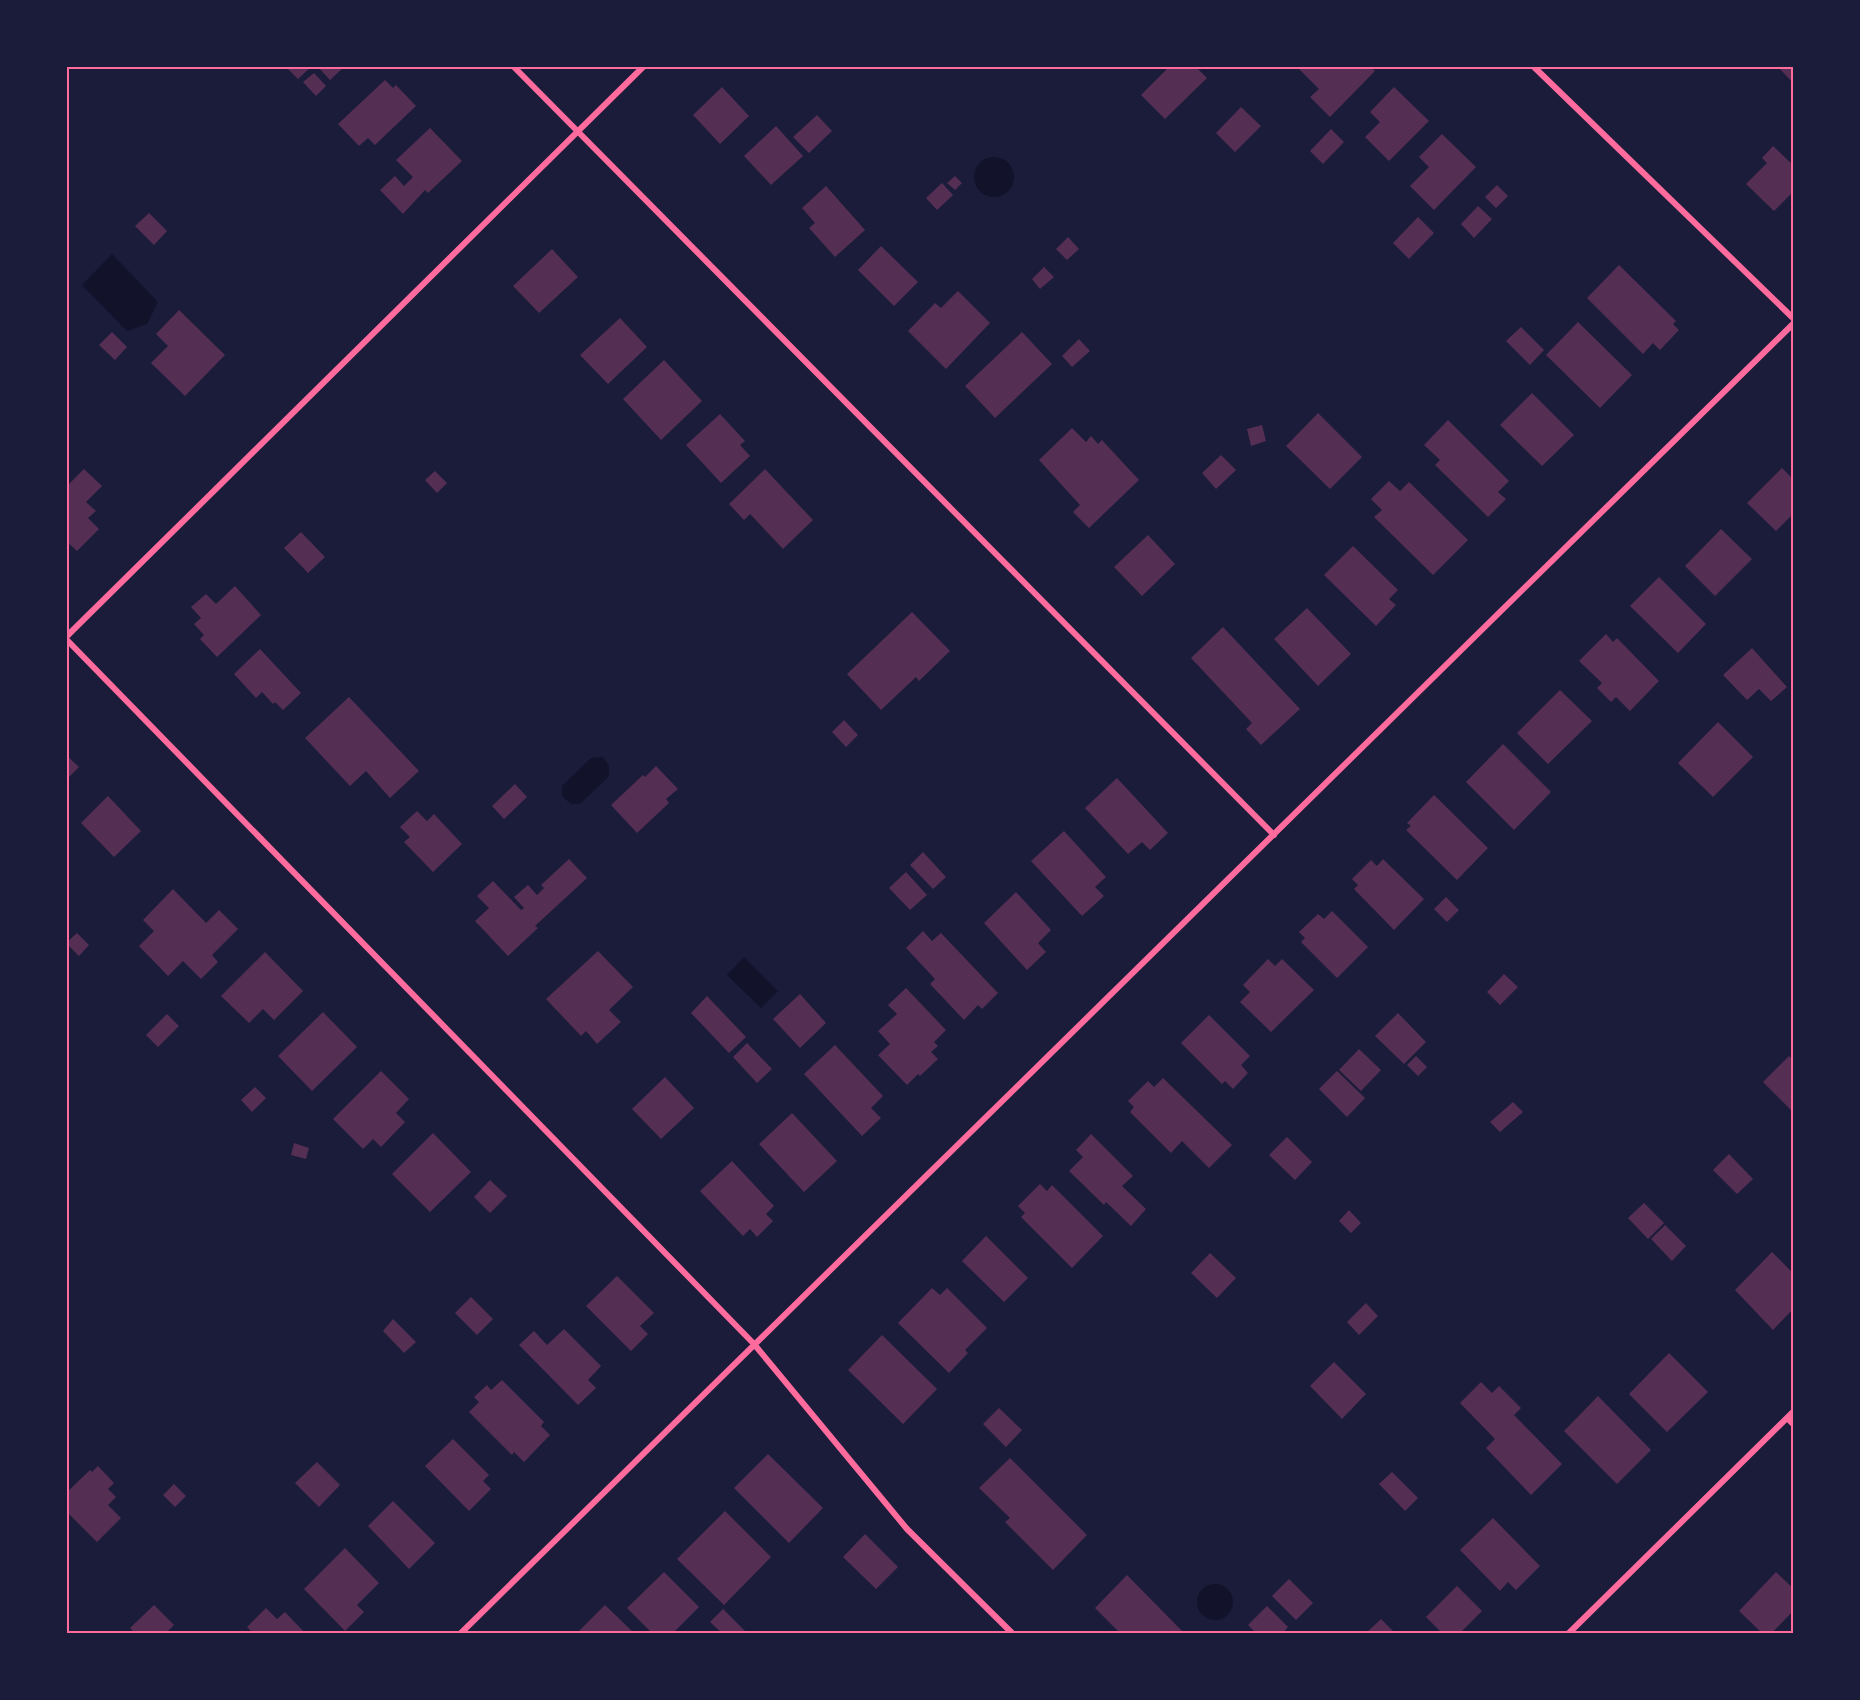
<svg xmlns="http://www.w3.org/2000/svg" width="1860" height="1700" font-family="Cabin,sans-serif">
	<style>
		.water { fill: #12122b }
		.building { fill: #542f53 }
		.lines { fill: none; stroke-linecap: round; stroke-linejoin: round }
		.minor { stroke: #ff6b9d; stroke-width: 6 }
		.neatline { fill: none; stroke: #ff6b9d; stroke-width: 2 }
	</style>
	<rect width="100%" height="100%" fill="#1b1b3a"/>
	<path class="water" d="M974 177a20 20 0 1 1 40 0a20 20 0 1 1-40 0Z
		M112,254l46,48 -11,22 -20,7 -45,-46z
		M603,757l6,9v10l-29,28h-9l-9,-8v-10l29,-28z
		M744,957l34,34 -17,17 -34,-33z
		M1197 1602a18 18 0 1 1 36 0a18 18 0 1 1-36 0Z"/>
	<path class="building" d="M285,66h27l-14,13z
		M317,66h28l-15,14z
		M1170,66h25l12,12 -42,41 -24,-24z
		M1300,66h70l5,5 -45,46 -20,-20 9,-8 -21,-21z
		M1777,66h17v18z
		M314,73l12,13 -10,10 -13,-14z
		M385,80l8,8 3,-3 20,21 -41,39 -7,-7 -9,8 -21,-22z
		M722,87l27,29 -29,28 -27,-29z
		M1394,87l35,34 -40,40 -24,-24 15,-15 -10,-10z
		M1241,107l20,19 -26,26 -19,-19z
		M817,115l15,16 -23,22 -16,-16z
		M776,126l27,30 -32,29 -27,-29z
		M430,128l32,33 -34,32 -3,-3 -22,24 -23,-24 15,-14 9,10 9,-9 -17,-17z
		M1331,129l13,13 -21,22 -13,-13z
		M1442,134l34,33 -42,43 -24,-24 19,-19 -10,-10z
		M1773,146l21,20v25l-20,20 -28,-27 21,-21 -5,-5z
		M955,176l7,7 -7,7 -8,-7z
		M942,183l11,12 -16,15 -11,-12z
		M1497,185l11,11 -12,12 -11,-11z
		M826,186l39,44 -30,27 -26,-29 6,-5 -13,-15z
		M1478,206l14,13 -18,19 -13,-14z
		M149,213l18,18 -13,14 -19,-19z
		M1418,217l16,16 -25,26 -16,-16z
		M1068,237l11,12 -12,11 -11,-11z
		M881,246l37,36 -24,24 -36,-36z
		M552,249l26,28 -39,36 -26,-27z
		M1619,265l57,56 -3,3 6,6 -19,20 -7,-7 -10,11 -56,-56z
		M1044,267l10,10 -14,12 -8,-10z
		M958,291l32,32 -44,46 -38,-38 27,-28 6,5z
		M179,310l46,45 -40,41 -34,-33 17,-17 -12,-12z
		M620,318l27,29 -39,37 -28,-29z
		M1578,322l54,53 -32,33 -54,-53z
		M1521,327l23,23 -14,15 -24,-24z
		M112,332l15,15 -12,13 -16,-15z
		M1022,332l30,32 -57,54 -30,-32z
		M1079,339l11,12 -18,16 -10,-11z
		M664,360l38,41 -41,39 -38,-41z
		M1532,393l42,42 -32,31 -42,-41z
		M1318,413l44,44 -32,32 -44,-43z
		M720,414l25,27 -5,4 10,11 -29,27 -35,-38z
		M1448,420l61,61 -11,11 8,7 -18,18 -53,-52 5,-5 -16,-15z
		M1262,425l4,16 -15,5 -4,-17z
		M1072,428l14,14 5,-6 7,8 4,-4 37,40 -50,48 -16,-16 7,-7 -41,-45z
		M1221,455l15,15 -20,19 -14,-16z
		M1782,468l12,12v33l-18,18 -29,-28z
		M84,469l18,17 -16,16 10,9 -8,7 11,11 -22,22 -11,-10v-54z
		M765,469l48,51 -30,29 -33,-35 -6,6 -15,-16z
		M435,471l12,12 -10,10 -12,-13z
		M1389,481l11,10 9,-9 59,58 -35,35 -59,-58 8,-7 -11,-11z
		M1721,529l31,30 -37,37 -30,-30z
		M301,532l24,25 -17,16 -24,-25z
		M1148,535l27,29 -33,32 -28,-29z
		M1353,546l45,44 -9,9 7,6 -20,21 -52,-51z
		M1659,577l47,47 -28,29 -48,-47z
		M235,586l26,29 -44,42 -17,-18 4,-4 -10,-11 7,-6 -10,-11 15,-13 10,10z
		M1307,608l44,46 -33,32 -44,-47z
		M912,612l38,39 -31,30 -3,-4 -35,33 -34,-36z
		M1223,627l77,82 -39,36 -15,-16 6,-6 -61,-65z
		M1606,634l7,8 4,-4 42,43 -29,30 -14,-14 -5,5 -14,-14 5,-5 -23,-22z
		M1752,648l35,39 -16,14 -12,-12 -12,11 -24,-25z
		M260,649l41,44 -18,17 -8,-8 -2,2 -11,-12 -6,6 -22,-24z
		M1560,690l32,31 -44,43 -31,-31z
		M349,697l70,74 -29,27 -24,-27 -16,15 -45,-48z
		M844,720l14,15 -12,12 -14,-15z
		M1718,722l35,35 -40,40 -35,-34z
		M1503,744l48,48 -37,38 -48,-48z
		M66,755l13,12 -13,13z
		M656,766l22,23 -12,10 3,4 -32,30 -26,-28 32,-30 2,2z
		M1117,778l51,55 -18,17 -8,-8 -14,12 -43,-46z
		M515,784l12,13 -23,22 -12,-13z
		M1434,795l54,53 -31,32 -51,-50 5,-4 -4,-3z
		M108,796l33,35 -27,26 -33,-34z
		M417,811l10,10 7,-7 28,30 -29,28 -29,-30 6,-5 -10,-10z
		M1064,831l42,46 -11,10 9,9 -22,20 -51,-55z
		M923,852l23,25 -13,12 -23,-24z
		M569,859l18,19 -52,48 3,2 -30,28 -33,-35 14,-13 -12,-12 16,-15 28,29 3,-2 -10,-11 14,-12 9,10 7,-7 -3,-3z
		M1383,859l41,40 -30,31 -40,-41 4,-4 -6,-6 19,-19 6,6z
		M906,872l21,23 -17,15 -21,-22z
		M173,889l33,34 13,-13 19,19 -26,26 6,7 -17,17 -18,-18 -15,15 -29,-30 15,-15 -11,-11z
		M1016,892l35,38 -13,13 8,9 -19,18 -43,-47z
		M1446,897l13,13 -12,12 -13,-13z
		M1332,911l36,36 -31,31 -36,-36 4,-4 -6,-6 19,-18 6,5z
		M923,931l9,10 9,-8 57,60 -16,16 -4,-4 -14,15 -34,-36 5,-5 -29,-31z
		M77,933l12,12 -10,11 -13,-13z
		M598,951l35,36 -24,23 12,12 -24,22 -11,-13 -5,5 -35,-37z
		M265,952l38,39 -29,29 -11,-11 -14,14 -28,-27z
		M1268,959l7,7 7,-7 32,31 -43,42 -31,-30 10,-10 -7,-7z
		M1504,974l14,13 -18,18 -13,-13z
		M906,988l40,42 -12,12 4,4 -7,6 7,7 -18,17 -2,-2 -11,11 -29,-30 12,-11 -12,-13 19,-17 -9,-9z
		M800,994l26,29 -26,25 -27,-29z
		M707,996l39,41 -17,16 -38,-40z
		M323,1012l34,35 -45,44 -34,-35z
		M1398,1013l28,29 -22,22 -29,-28z
		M167,1014l12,12 -21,21 -12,-12z
		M1209,1015l41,41 -9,9 7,8 -15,16 -8,-8 -3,3 -41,-41z
		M747,1043l25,26 -15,14 -24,-26z
		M835,1045l48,51 -12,12 10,10 -19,18 -58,-62z
		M1359,1049l22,21 -20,21 -22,-21z
		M1416,1056l11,11 -9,9 -11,-11z
		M1789,1056l5,5v52l-31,-31z
		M381,1071l28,28 -13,14 9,9 -24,25 -8,-8 -10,10 -30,-30z
		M1337,1071l28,27 -18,19 -28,-28z
		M665,1077l29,31 -33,31 -29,-30z
		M1163,1078l69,67 -23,23 -27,-27 -11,12 -41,-41 4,-5 -6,-6 20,-20 6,6z
		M255,1087l11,11 -14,14 -11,-12z
		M1513,1102l10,10 -23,20 -10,-10z
		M792,1113l45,48 -33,31 -45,-48z
		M433,1133l38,39 -41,40 -38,-38z
		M1091,1134l42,42 -11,10 24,23 -15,17 -25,-24 -2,3 -35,-34 14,-14 -7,-7z
		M1287,1137l25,25 -17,18 -26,-25z
		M294,1143l15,5 -3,11 -15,-4z
		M1729,1154l24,25 -16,15 -24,-24z
		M732,1161l42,45 -8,8 7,7 -16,16 -7,-8 -7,7 -43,-45z
		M490,1180l17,16 -17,17 -16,-16z
		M1040,1184l7,7 5,-6 51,51 -31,32 -51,-51 4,-4 -7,-7z
		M1644,1203l20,20 -16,16 -20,-21z
		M1349,1210l12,13 -10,10 -12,-12z
		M1665,1225l21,21 -14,15 -21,-22z
		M986,1236l42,42 -24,24 -42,-41z
		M1772,1252l22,22v34l-21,22 -38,-40z
		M1210,1253l26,25 -19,20 -26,-25z
		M617,1276l37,37 -14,13 8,8 -17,17 -45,-45z
		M932,1288l8,7 7,-7 40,40 -22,22 3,3 -19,20 -51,-50z
		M471,1297l22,22 -16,16 -22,-22z
		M1366,1303l12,13 -19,19 -12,-13z
		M393,1319l23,23 -12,11 -21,-22z
		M564,1329l37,37 -13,14 8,8 -18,17 -59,-60 15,-14 13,14z
		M882,1335l55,54 -34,35 -55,-54z
		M1669,1353l39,39 -41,40 -38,-38z
		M1334,1362l32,32 -24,25 -32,-33z
		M502,1380l42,42 -3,4 9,9 -26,27 -10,-10 -2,3 -43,-43 10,-10 -5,-5 13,-12 4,5z
		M1481,1382l11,11 7,-7 22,22 -7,7 48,49 -31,31 -45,-47 9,-9 -35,-36z
		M1598,1396l53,54 -34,34 -53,-53z
		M999,1408l23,22 -16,17 -23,-23z
		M453,1439l36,36 -6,6 8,8 -22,22 -44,-45z
		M768,1454l55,54 -34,35 -55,-55z
		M1010,1458l77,77 -34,35 -48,-48 5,-4 -31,-30z
		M317,1462l23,23 -21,22 -24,-24z
		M98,1466l16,17 -6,6 8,8 -8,8 13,13 -24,24 -31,-31v-18l24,-23 2,2z
		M1392,1472l26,26 -13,13 -26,-27z
		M174,1484l12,12 -11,11 -12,-12z
		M393,1501l42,42 -26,26 -41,-43z
		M725,1511l46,46 -47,48 -47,-46z
		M1493,1518l47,48 -24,24 -8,-8 -8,9 -40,-41z
		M865,1534l33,33 -22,22 -33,-32z
		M345,1548l34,35 -22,22 7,7 -19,19 -41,-42z
		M664,1572l35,35 -27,27h-19l-26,-26z
		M1776,1572l18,17v21l-23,24h-8l-24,-23z
		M1127,1575l58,59h-64l-26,-26z
		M1289,1579l24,24 -17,17 -24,-24z
		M1457,1586l25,25 -23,23h-16l-17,-17z
		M154,1605l20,20 -9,9h-29l-6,-6z
		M605,1605l30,29h-59z
		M1267,1606l21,21 -6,7h-25l-9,-9z
		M266,1608l11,11 8,-7 21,22h-52l-7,-7z
		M723,1609l25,25h-25l-13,-12z
		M1381,1619l15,15h-31z"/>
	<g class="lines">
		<path class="minor" d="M513,66l761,769
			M1533,66l261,253
			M66,637l578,-571
			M66,639l688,705 153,185 106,105
			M1787,1418l7,7
			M460,1634l1334,-1311
			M1568,1634l226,-223"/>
	</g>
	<rect width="1860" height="1700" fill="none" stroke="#1b1b3a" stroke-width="135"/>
	<rect x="68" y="68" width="1724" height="1564" class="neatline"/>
</svg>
